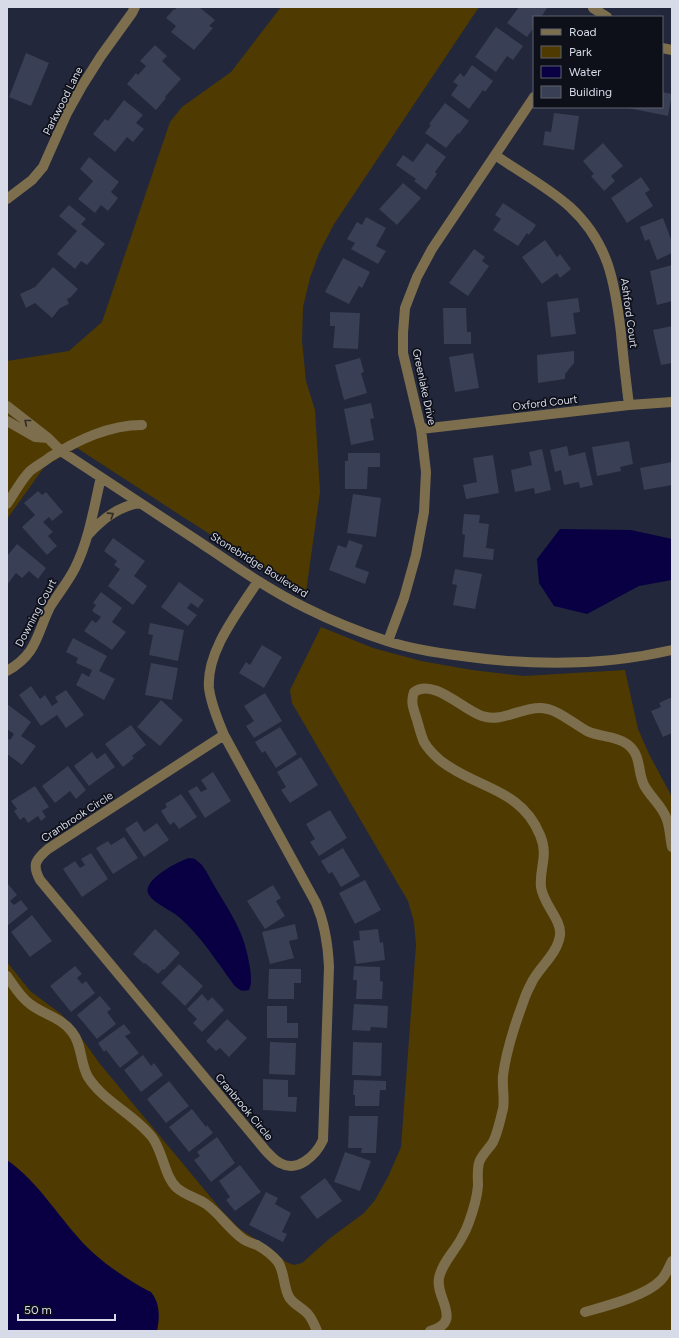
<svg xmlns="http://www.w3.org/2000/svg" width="679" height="1338" font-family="Figtree,sans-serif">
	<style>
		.green { fill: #4f3b01 }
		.water { fill: #080042 }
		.building { fill: #393f54 }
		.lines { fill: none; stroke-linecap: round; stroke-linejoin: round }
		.minor { stroke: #7d6e4d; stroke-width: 10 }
		.oneway { stroke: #2f2c29 }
		.labels { text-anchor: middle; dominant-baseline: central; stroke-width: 3.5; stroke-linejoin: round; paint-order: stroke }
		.street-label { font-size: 11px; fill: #d7dbe8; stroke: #0e1019 }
	</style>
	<rect width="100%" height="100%" fill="#22273b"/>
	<path class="green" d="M281,7h198l-145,217 -15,29 -9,25 -7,29 -1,34 4,40 9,29 5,82 -14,100c-78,-44 -153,-95 -229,-144l-32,18 -38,53v-158l62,-10 33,-29 68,-200 12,-15 49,-35z
		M321,627l52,21 48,13 51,9 51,6 102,-6 13,59 11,25 23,43v534h-665v-369l23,29 31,23 14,15 25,35 123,148 17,17 35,23 11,10 8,3 8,-2 27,-24 35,-26 11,-13 13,-23 13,-30 15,-202 -2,-23 -6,-21 -116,-198 -2,-13z"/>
	<path class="water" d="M560,529l71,1 41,9v41l-33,6 -52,28 -33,-8 -15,-23 -2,-24z
		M189,858l6,1 7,6c6,8 10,18 16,27 17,28 27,43 32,76 1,8 2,15 -1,22 -7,2 -10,0 -15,-5 -17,-23 -33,-49 -55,-68 -8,-7 -28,-15 -31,-24 -5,-13 30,-32 41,-35z
		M7,1160c33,23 53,60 81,88 15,15 44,35 63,44 9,11 9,25 6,39h-150z"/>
	<path class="building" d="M177,7h22l16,13 -6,6 4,2 -19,22 -23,-18 5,-6 -10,-8 8,-9 1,1z
		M519,7l28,1 -6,9h-7v10l-7,10 -20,-14z
		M496,27l27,19 -10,14 -6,-4 -11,16 -21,-15z
		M155,45l12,11 -5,5 19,18 -16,18 1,1 -10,12 -29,-26 9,-11 2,2 8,-9 -6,-5z
		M26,53l23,10 -18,43 -22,-9z
		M472,65l21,16 -8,11 -2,-2 -14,19 -18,-14 7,-10 -5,-3 7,-9 4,4z
		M662,92l10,2 -4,22 -40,-8 34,-1z
		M124,100l19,15 -7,8 8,6 -11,13 -6,-5 -12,15 -22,-18 12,-15 3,2z
		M445,103l24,18 -10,13 -1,-1 -12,15 -21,-15 6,-8 -2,-1z
		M554,113l25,3 -5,34 -31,-5 2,-14 6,1z
		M427,143l19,14 -11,15 2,2 -11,16 -12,-9 2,-2 -20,-14 7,-10 10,7z
		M603,143l20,23 -12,10 4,5 -11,10 -13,-15 3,-2 -11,-13z
		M89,157l30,25 -8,10 7,6 -10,13 -7,-6 -6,8 -17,-14 15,-18 -13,-12z
		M641,177l9,13 -5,3 8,13 -26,17 -16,-25z
		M403,183l18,15 -24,27 -18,-16z
		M503,203l33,22 -7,10 -2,-2 -9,13 -25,-16 8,-11 -6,-4z
		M69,205l17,14 -5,5 24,20 -18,21 -6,-4 -6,8 -18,-15 20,-23 -18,-15z
		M366,217l20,11 -10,18 10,5 -8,13 -27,-15 4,-6 -8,-4 10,-17 5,3z
		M663,218l9,24v11l-15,7 -8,-21 -4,2 -5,-14z
		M545,240l12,17 3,-3 11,15 -11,9 -3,-5 -15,11 -20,-27z
		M474,249l11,8 -3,4 7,5 -21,30 -19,-13z
		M343,258l27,14 -8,16 -3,-2 -10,18 -24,-12z
		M672,265v36l-15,4 -7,-34z
		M53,267l25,22 -7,8 -4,2 2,5 -9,4 -8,10 -17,-15 -9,5 -6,-14 15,-7z
		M578,298l2,14 -7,1 3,21 -25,3 -4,-35z
		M443,308h23l1,24h4v12h-27z
		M330,312l30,1 -2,36 -25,-1 2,-22h-5z
		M672,326v37l-11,2 -8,-35z
		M574,351v12l-9,11v5l-27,4 -1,-28z
		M473,353l6,35 -24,4 -6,-35z
		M360,358l4,14 -3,1 6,20 -23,7 -9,-35z
		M371,403l3,15 -4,1 4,21 -23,5 -7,-36z
		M629,441l4,23 -13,3 1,4 -24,5 -5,-29z
		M567,446l2,10 16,-4 8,33 -13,3 -1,-6 -15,3 -3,-15 -6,2 -5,-22z
		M542,449l9,41 -16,4 -1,-6 -19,4 -4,-22 21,-5 -3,-13z
		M348,453h32v14h-12l-1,22h-22v-28h3z
		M493,455l6,38 -33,6 -3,-14 14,-3 -4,-24z
		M672,462v23l-28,5 -4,-22z
		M38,491l4,4 4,-3 17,20 -11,9 -3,-4 -6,5 10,10 -5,4 9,10 -10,9 -25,-28 13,-12 -11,-12z
		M353,494l28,4 -5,39 -29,-4z
		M464,514l16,1 -1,8 10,1 -3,24 8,1 -1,11 -30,-3 2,-22 -3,-1z
		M113,538l32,23 -11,15 13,10 -14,19 -25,-19 12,-17 -6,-4 3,-4 -13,-10z
		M349,540l14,5 -8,22 14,5 -4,12 -36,-14 9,-25 8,3z
		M17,544l29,24 -8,11 -9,-8 -7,7 -6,-5 -9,12v-29z
		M455,569l27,5 -7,35 -22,-4 4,-20 -5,-1z
		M179,582l25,18 -6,8 -7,-5 -4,5 10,7 -9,11 -27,-19z
		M101,592l21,16 -10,14 14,10 -14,18 -28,-19 8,-11 4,3 5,-6 -9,-6 4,-6 -3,-2z
		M150,623l34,7 -6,31 -29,-6 4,-20 -5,-1z
		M73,638l34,18 -8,15 16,8 -11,21 -28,-15 6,-12 7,4 3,-7 -16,-7 2,-5 -12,-6z
		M262,645l20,12 -18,31 -25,-15 7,-11 4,3z
		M151,663l27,5 -6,32 -27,-5z
		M31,686l9,13 5,-4 7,11 6,-4 -3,-5 11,-7 18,25 -18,13 -9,-13 -16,11 -22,-31z
		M265,693l17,28 -28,17 -8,-12 8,-5 -10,-15z
		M672,697v36l-9,4 -12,-26 10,-4 -2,-4z
		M161,700l22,20 -23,26 -23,-19z
		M7,704l24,18 -10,14 15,10 -14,19 -15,-11v-16l3,2 4,-6 -7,-5z
		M131,725l15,20 -14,11 2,2 -11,9 -18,-23z
		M280,727l17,27 -21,14 -11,-17 -3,2 -7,-11z
		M92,752l5,7 8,-6 10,14 -26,19 -15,-20z
		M301,757l17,28 -28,18 -9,-13 5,-3 -9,-15z
		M68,766l18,24 -10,9 -6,-8 -15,12 -13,-17z
		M213,772l18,29 -26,17 -17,-27 9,-5 4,6 6,-3 -6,-9z
		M35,786l14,21 -7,4 4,6 -5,4 -3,-5 -10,7 -4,-6 -4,3 -6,-9 3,-2 -6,-8z
		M181,794l16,23 -18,12 -5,-7 -4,3 -9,-14 6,-4 -2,-3z
		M330,810l17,28 -28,18 -9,-14 5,-3 -9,-15z
		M137,821l7,11 13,-9 12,17 -25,17 -19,-28z
		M124,837l14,21 -25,16 -17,-26 12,-7 3,4z
		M343,848l17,28 -19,11 -9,-15 -3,2 -8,-13z
		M91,853l17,26 -26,18 -19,-28 12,-8 5,7 5,-3 -4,-6z
		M365,880l16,30 -26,14 -16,-31z
		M8,884l9,11 -7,6 4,4 7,-5 7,9 -21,17z
		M273,885l8,13 -5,3 9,15 -20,13 -18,-28z
		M32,915l20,26 -22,16 -19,-25z
		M295,924l3,15 -9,2 5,17 -24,6 -8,-32z
		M155,929l25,24 -16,17 -1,-1 -5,5 -13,-11 -1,1 -11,-10z
		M378,929l2,14 3,-1 2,18 -29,4 -3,-23 7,-1 -1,-9z
		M179,964l24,22 -18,20 -24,-23z
		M75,966l7,8 -5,4 5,6 4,-3 9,12 -24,19 -21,-26z
		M354,966l26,1v14l3,1 -1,17h-26l1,-19h-4z
		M269,969h32v14h-7v16h-26z
		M202,994l6,7 4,-4 12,13 -22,22 -9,-9 4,-4 -10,-10z
		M100,996l11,13 -4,3 9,12 -19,15 -20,-24z
		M354,1004l34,2 -1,22 -16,-1 -1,4 -18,-1z
		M267,1006h20v17h11v15h-31z
		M227,1019l20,19 -18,19 -9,-9 -4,3 -10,-10z
		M124,1024l7,9 -6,3 14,17 -19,15 -14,-18 -2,2 -6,-9z
		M270,1042l26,1 -1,32 -26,-1z
		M353,1042l29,1 -1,33 -29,-1z
		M143,1055l8,11 3,-3 9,12 -22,17 -17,-22z
		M263,1079l25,1v17h9l-1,15 -33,-2z
		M354,1080l32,1v9h-6l-1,16h-24v-11h-2z
		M169,1081l20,25 -23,17 -19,-24z
		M192,1109l14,18 1,-2 6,8 -24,19 -20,-25z
		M349,1116h29l-2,37h-15l1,-5h-14z
		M217,1137l18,26 -24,19 -17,-22 6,-4 -3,-4z
		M345,1152l26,9 -11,30 -26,-9z
		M240,1165l21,27 -26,19 -9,-11 4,-3 -11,-16z
		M325,1178l17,23 -25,18 -17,-22z
		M266,1192l12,6 -3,6 16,9 -9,19 5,2 -4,8 -34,-17z"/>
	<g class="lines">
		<path class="minor" d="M593,8l14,9
			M662,48l10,2
			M495,155c23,16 54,33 75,52 39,36 45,76 51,126 2,24 5,48 8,72
			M7,199l25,-19 11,-13 24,-54 15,-27 19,-30 31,-43 3,-6
			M7,406l41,32 13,13c46,30 93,61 140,92 34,23 68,47 105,65 26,13 53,24 81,33 24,8 50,12 75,15 70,10 141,10 210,-6
			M7,421l28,16 13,1
			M421,429l208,-24 43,-3
			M7,504c7,-10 14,-24 23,-33 6,-5 14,-9 20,-14 28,-17 59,-32 92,-32
			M88,535c14,-16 31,-29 52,-32
			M388,641l16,-43 12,-43 8,-43 2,-40 -5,-43 -18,-76v-20l2,-25 12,-31 15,-28 102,-152
			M7,671c31,-18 29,-36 43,-64 8,-13 18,-25 25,-39 14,-28 19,-61 26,-91
			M224,735l92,168c9,21 12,41 13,64l-6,173c-7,15 -25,33 -43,23 -5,-2 -10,-8 -14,-12l-226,-271c-8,-15 -5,-20 8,-31z
			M224,735c-6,-15 -13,-30 -15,-47 -3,-37 30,-77 49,-107
			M7,976c7,10 13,21 23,28 14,11 31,13 42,28 10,12 8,31 16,45 16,25 46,37 64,60 11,14 12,39 25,51 8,7 20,10 29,16 14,10 23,25 37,35 4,3 9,4 14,6 7,4 16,11 21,17 7,11 5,24 11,35 4,7 12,10 18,16 5,5 7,11 10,18
			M585,1312c21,-6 61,-16 76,-32 5,-5 8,-13 11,-19
			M430,1331c34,-9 5,-33 9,-53 3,-15 15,-26 22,-39 3,-5 6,-11 8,-17 4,-11 8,-25 9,-36 0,-7 -1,-16 1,-23 2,-8 10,-14 14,-21 5,-10 7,-22 10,-33 2,-8 -1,-23 0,-33 3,-26 12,-52 21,-76 2,-7 6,-14 9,-20 9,-15 25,-28 27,-45 2,-15 -17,-31 -19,-48 -2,-19 8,-31 -1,-52 -19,-47 -63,-46 -99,-74 -6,-5 -13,-12 -17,-19 -3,-7 -5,-15 -7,-22 -3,-10 -7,-18 -3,-28 20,-14 49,18 68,24 20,7 39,-9 59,-8 17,1 31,15 46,23 12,6 29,5 40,13 15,11 10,27 17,41 6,12 19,21 23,35 3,8 3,18 5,27"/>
	</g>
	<defs><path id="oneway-chevron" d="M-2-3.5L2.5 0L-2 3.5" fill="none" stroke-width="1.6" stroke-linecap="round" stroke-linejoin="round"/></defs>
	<g class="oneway">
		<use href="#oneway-chevron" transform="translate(27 422) rotate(-142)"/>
		<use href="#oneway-chevron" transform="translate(111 515) rotate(-33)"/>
	</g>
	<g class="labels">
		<g class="street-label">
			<text transform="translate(63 101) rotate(-63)">Parkwood Lane</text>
			<text transform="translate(629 313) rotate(82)">Ashford Court</text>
			<text transform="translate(424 387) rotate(78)">Greenlake Drive</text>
			<text transform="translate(545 403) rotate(-7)">Oxford Court</text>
			<text transform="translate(259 565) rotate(32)">Stonebridge Boulevard</text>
			<text transform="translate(36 613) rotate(-62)">Downing Court</text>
			<text transform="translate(77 817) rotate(-33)">Cranbrook Circle</text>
			<text transform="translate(244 1107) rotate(50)">Cranbrook Circle</text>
		</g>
	</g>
	<rect width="679" height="1338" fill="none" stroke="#d7dbe8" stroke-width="16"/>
	<rect x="533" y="16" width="130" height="92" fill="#0e1019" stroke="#5e616c"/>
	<rect x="541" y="29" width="20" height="6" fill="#7d6e4d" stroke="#5e616c"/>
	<text x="569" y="36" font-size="12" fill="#d7dbe8">Road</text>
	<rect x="541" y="46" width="20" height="12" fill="#4f3b01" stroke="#5e616c"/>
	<text x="569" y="56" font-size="12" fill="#d7dbe8">Park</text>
	<rect x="541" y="66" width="20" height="12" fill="#080042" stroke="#5e616c"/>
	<text x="569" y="76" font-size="12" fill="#d7dbe8">Water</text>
	<rect x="541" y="86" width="20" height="12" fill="#393f54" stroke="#5e616c"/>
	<text x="569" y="96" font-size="12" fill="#d7dbe8">Building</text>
	<path d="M18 1314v6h97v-6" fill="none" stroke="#d7dbe8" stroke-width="2"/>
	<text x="24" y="1314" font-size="12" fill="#d7dbe8" stroke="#0e1019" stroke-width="3" paint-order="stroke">50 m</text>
</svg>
